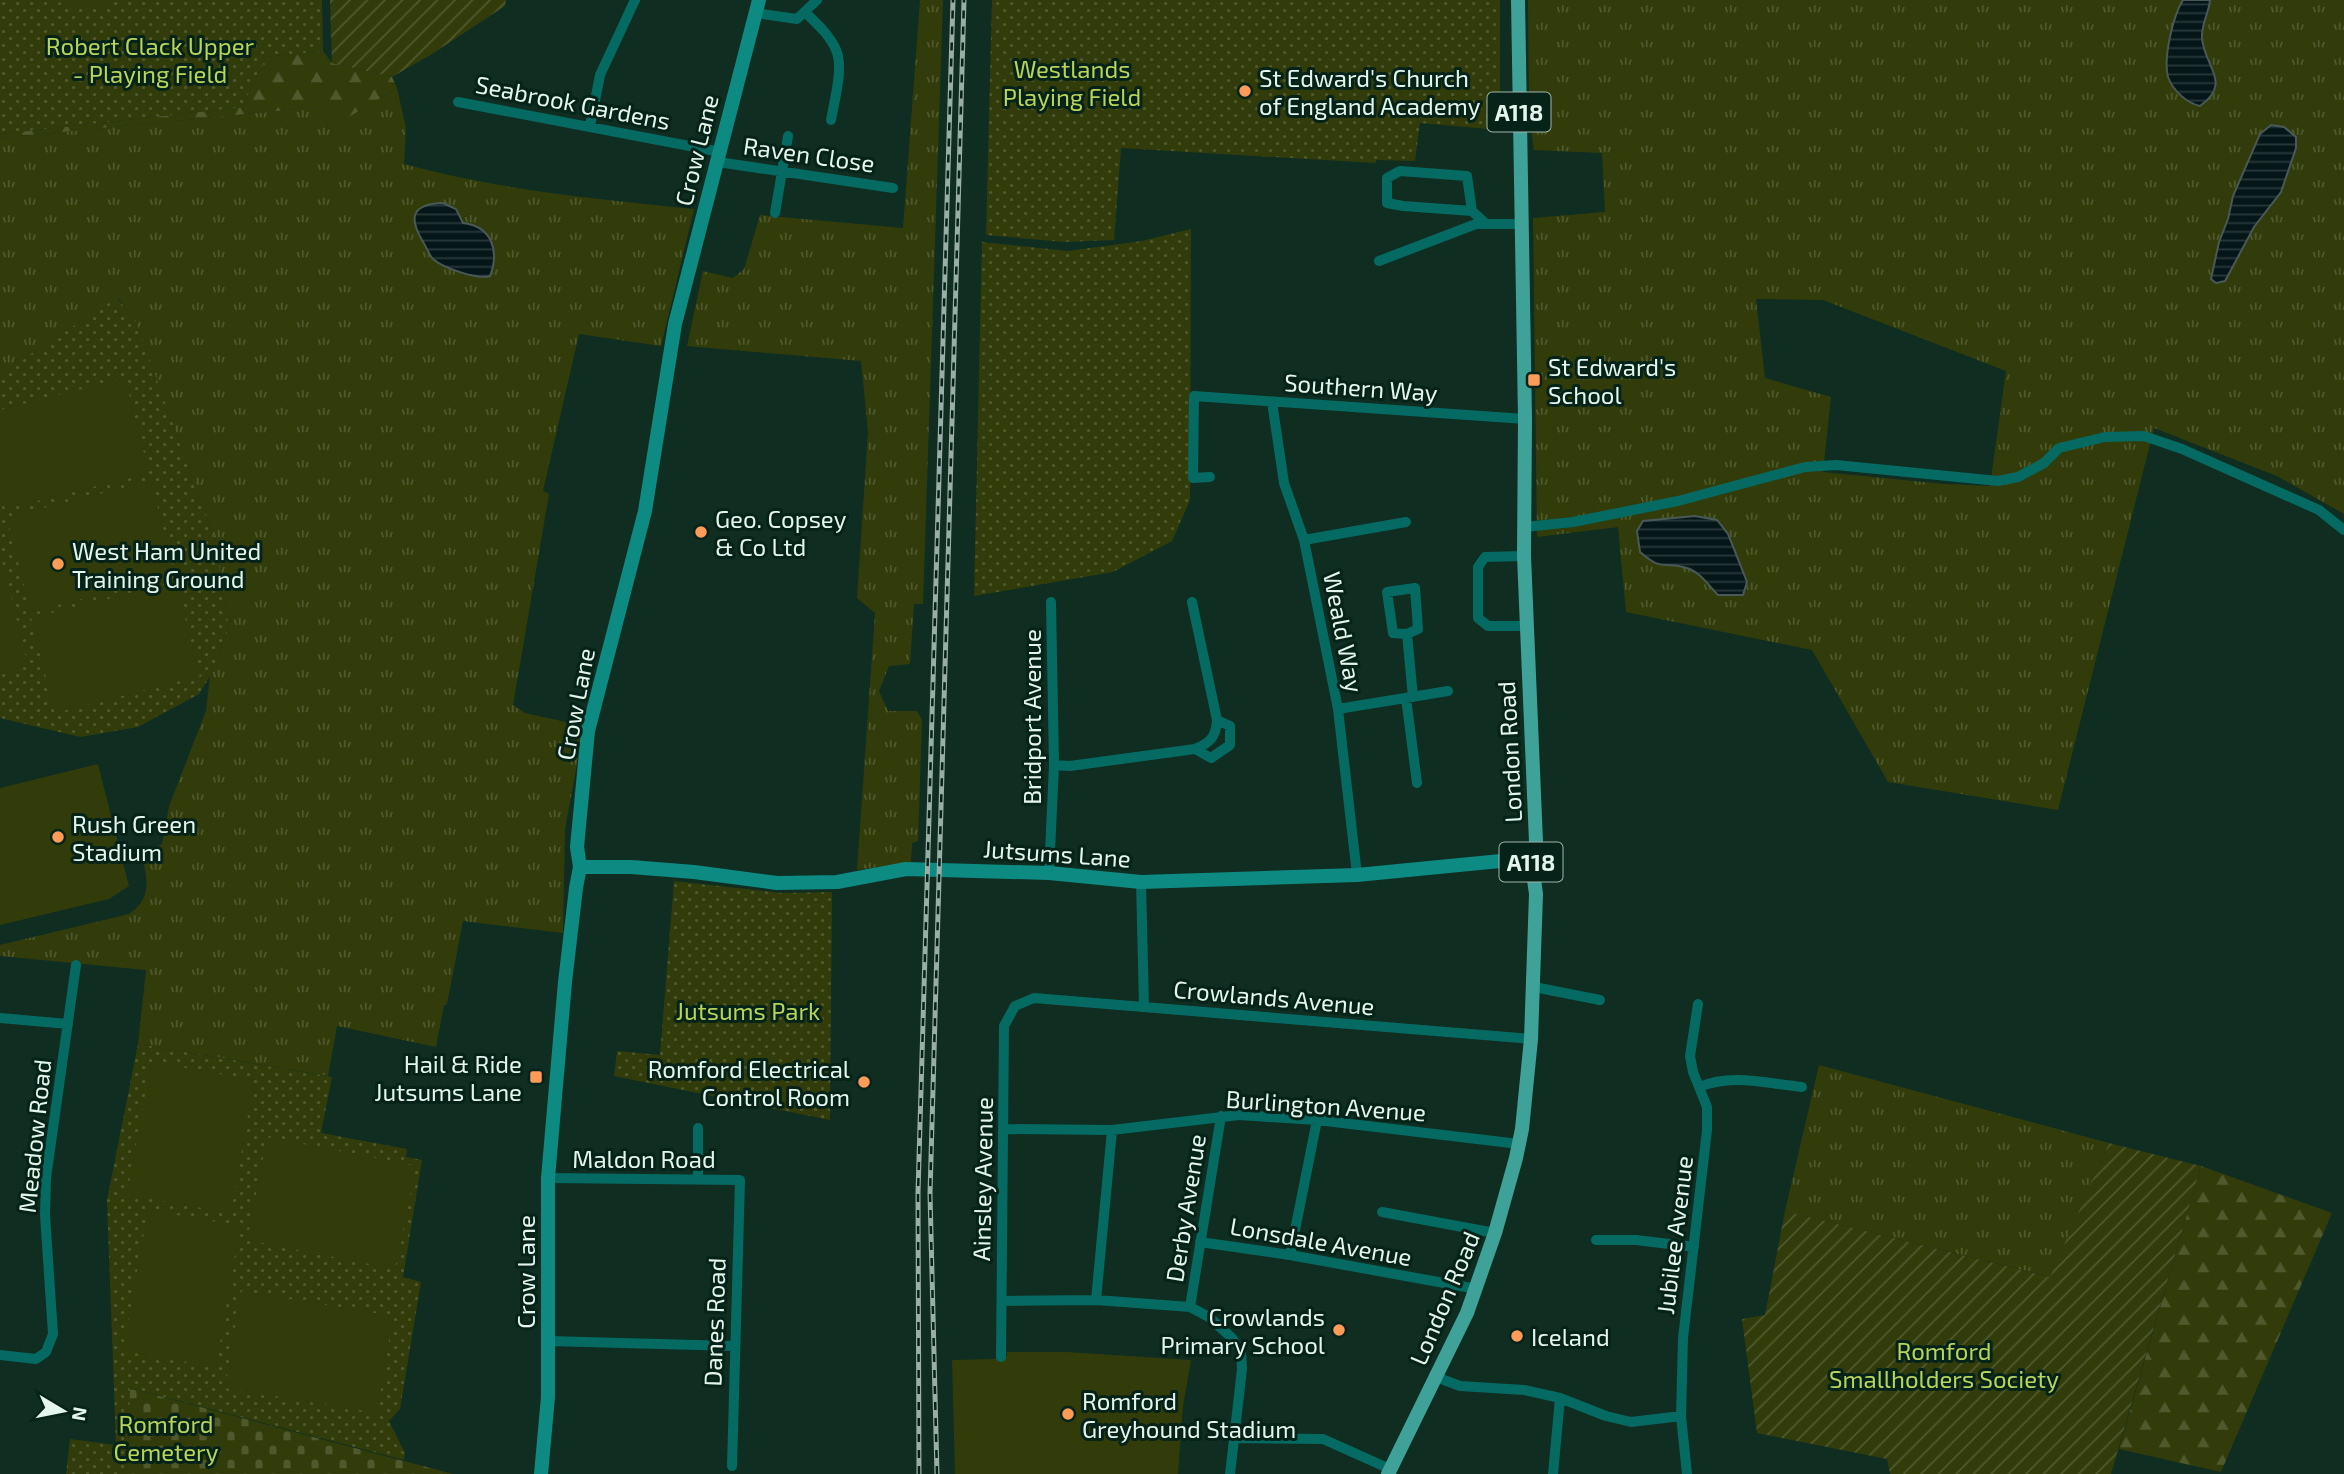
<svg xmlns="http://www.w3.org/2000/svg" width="2344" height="1474" font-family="'Exo 2',sans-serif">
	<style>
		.grass { fill: url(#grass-tufts); fill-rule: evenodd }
		.forest { fill: url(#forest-firs) }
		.cemetery { fill: url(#cemetery-stones) }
		.park { fill: url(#park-dots) }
		.garden { fill: url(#garden-furrows) }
		.pitch { fill: #323c0a }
		.water { fill: url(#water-rules); stroke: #485958; stroke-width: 2 }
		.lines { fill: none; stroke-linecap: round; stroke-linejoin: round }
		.street { stroke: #056a62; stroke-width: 10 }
		.secondary { stroke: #0d8b82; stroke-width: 14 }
		.primary { stroke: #3fa298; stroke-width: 14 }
		.rail-casing { stroke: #99afa5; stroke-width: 5 }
		.rail { stroke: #052318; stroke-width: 2.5; stroke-dasharray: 8; stroke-linecap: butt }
		.poi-dot { fill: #fe9b58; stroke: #052318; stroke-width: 2.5 }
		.labels { text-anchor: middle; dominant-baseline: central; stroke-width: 6; stroke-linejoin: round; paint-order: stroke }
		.shield { fill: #052318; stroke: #a1b6ac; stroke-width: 2 }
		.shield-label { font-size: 23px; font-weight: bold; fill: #e4f5ec }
		.park-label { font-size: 24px; fill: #bad459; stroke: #052318 }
		.poi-label { font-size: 24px; fill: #e4f5ec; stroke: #052318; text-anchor: start }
		.street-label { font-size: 24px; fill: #e4f5ec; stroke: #052318 }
	</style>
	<defs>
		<pattern id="grass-tufts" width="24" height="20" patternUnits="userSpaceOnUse" patternTransform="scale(1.75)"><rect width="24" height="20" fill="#323c0a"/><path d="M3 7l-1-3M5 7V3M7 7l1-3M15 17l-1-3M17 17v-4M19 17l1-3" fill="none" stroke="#50592e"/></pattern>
		<pattern id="forest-firs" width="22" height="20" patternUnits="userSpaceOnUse" patternTransform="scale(1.75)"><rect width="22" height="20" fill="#323c0a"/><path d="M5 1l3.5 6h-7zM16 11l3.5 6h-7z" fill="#50592e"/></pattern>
		<pattern id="cemetery-stones" width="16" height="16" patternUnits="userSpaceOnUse" patternTransform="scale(1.75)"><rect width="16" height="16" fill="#323c0a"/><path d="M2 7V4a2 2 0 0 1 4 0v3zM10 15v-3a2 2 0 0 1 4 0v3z" fill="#50592e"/></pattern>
		<pattern id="park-dots" width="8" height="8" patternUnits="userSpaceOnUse" patternTransform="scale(1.75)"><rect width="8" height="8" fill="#323c0a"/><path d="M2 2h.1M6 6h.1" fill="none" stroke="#50592e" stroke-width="1.8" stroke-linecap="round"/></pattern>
		<pattern id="garden-furrows" width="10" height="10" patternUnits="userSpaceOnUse" patternTransform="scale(1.75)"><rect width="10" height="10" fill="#323c0a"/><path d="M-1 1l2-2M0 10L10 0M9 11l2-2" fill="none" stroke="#50592e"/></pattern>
		<pattern id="water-rules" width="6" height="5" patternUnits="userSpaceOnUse" patternTransform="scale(1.75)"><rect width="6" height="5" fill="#051619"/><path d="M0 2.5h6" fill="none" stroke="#29383b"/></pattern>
	</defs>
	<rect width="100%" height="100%" fill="#0f2d21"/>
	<path class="grass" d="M920,0h23l-20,604h-9l-4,60 -21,2 -10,25 9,20h29l5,9 -4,121 -6,2 -1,19 -54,8 18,-257 -18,-15 11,-166 -7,-71 -174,-15 16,-75 30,7 11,-9 16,-54 143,13z
		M1528,0h816v514l-67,-38 -123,-48 -96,382 -170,-28 -76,-132 -186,-38 -8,-85 -81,10 -4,-319 72,-6 -3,-59 -68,-3 -5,-36zM1756,299l67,1 183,71 -16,115 -46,-2 -121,-12 8,-75 -66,-19z
		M397,88l9,40 -2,36c95,26 193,35 290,45l-33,137 -82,-12 -36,157 6,3 -36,211 12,8 59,13 -19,103 -2,104 -100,-12 -16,83 -3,1 -8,42 -99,-21 -9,50 -190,-32 8,-74 -146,-14v-11l129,-31c25,-17 17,-36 13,-61l20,-9 7,-38 37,-95 4,-35 19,-48 -15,-91 -78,-214 -18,-25 -118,76v-236l319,-31 10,22z
		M1819,1065l290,78 -58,134 -266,-66z"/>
	<path class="forest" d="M323,51l9,12 60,14 5,11 -68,41 -10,-22 -319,31v-4l242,-27 24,-50z
		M2201,1166l131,47 -111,259 -102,-23z"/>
	<path class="cemetery" d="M129,1388l324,86h-326z"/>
	<path class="park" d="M0,0h322l1,51 -57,6 -24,50 -242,27z
		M992,0h508v130l-80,-7 -5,38 -39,-1v3l-255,-15 -7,92 -50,2 -78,-7z
		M1191,229l-1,271 -18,41 -59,31 -139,24 8,-354 86,9 74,-10z
		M117,298l19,24 78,215 15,91 -19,48 -11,18 -61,33 -58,10 -80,-19v-344z
		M674,881l107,12 51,-1 -2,228 -216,-44 3,-25 43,4z
		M138,1044l194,33 -11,56 86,16 -1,8 16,3 -19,117 18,5 -21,127 -11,12 16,32 -1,7 -274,-72 -3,86h-61l4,-35 46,6 -9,-245z"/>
	<path class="garden" d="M330,0h176l-1,6 -73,48 -40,23 -60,-14z
		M2109,1143l92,23 -90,308h-221l-3,-15 -130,-26 -15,-114 23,-4 20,-104 265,66z"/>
	<path class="pitch" d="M43,0h64l-1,10z
		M125,378l24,95 -144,36 -5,-19v-80z
		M151,481l24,94 -144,37 -24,-95z
		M0,553l28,112 -28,8z
		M176,582l24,94 -145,37 -24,-95z
		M98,764l31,122 -20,13 -109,26v-137z
		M151,1062l103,18 -23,133 -104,-18z
		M267,1137l149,29 -21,103 -148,-29z
		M148,1210l92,16 -24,141 -93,-16z
		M241,1291l152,25 -16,97 -152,-25z
		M1007,1352h60l124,8 -8,46 -5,68h-223l-3,-114 42,-1 13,-3z"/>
	<path class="water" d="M2183,0h27c-1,13 -9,24 -8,38 2,29 31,44 -2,68 -13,-3 -27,-15 -32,-29 -5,-19 5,-61 15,-77z
		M2271,125l13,2 12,10v11l-15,44 -27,35 -29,54 -9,2 -5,-4 8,-37 9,-23 5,-23 27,-62z
		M443,203l13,6 7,14c28,3 37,27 27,53 -12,4 -47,-8 -57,-17 -4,-4 -7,-13 -11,-19 -14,-24 -9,-36 21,-37z
		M1695,516l22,4 11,14 19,48 -4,13h-25c-9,-9 -18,-23 -31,-27 -24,-8 -23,5 -47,-16l-3,-21 6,-10z"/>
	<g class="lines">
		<path class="street" d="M805,12c11,11 25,23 31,38 8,17 -2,52 -5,70
			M755,13l42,6 20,-19
			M458,102l263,50
			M590,126l10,-51 35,-75
			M718,162l175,26
			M1472,211l-5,-35 -67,-5 -13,7v25l16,3 69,5 13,12
			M775,213l13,-77
			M1379,261l97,-37h45
			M1272,402l12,81 20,57 34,169 19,166
			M1210,477l-17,1 1,-82 331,23
			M1524,527l49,-5 105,-21 127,-34 31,-2 162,16 20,-4 26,-14 15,-15 46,-11 39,-1 38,13 137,61 25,20
			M1304,540l102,-18
			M1524,556l-39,1 -7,10v51l10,8h38
			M1407,634l11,-5 -3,-41 -28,4 6,41 14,1 6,63
			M1406,698l11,85
			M1338,709l110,-18
			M1195,749l16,9 19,-13v-19l-13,-6
			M1054,765l16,1 125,-17c15,-6 21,-12 22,-29l-25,-118
			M1049,873l5,-108 -3,-163
			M1141,882l3,125
			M1534,987l66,13
			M0,1018l68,6
			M1700,1087c31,-14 69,-3 102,0
			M1004,1129l108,1 127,-15 78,5 202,24
			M548,1178l192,2 -8,286
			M698,1178v-50
			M1382,1212l113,21
			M1596,1240h40l58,7
			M1200,1242l90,13 187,34
			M1290,1255l27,-135
			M1096,1300l16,-170
			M1002,1301l94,-1 94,7 19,10 24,22 8,13 1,17 -12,105
			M1190,1307l31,-191
			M548,1341l186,5
			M0,1355l36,4 10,-7 7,-18 -8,-119 1,-37 30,-213
			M1001,1357l3,-331 11,-20 19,-8 497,41
			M1436,1377l24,9 64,4 36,8 46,18 25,6 50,-6
			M1234,1438l89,1 67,30
			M1553,1474l7,-76
			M1687,1474l-6,-58 2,-78 24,-208v-23l-14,-35 -3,-16 8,-52"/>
		<path class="secondary" d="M580,867h51l63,5 83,11 60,-1 69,-13 143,4 92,9 216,-7 174,-17
			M541,1474l7,-77v-219l17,-196 11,-94 4,-21 -3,-20 11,-116 57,-220 30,-187 84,-324"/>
		<path class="primary" d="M1388,1474l79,-161 28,-80 21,-75 6,-29 9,-90 5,-145 -5,-36 5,-16 -12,-286 1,-137 -7,-419"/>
		<defs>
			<path id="rail" d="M919,1474l-1,-281 35,-1193
				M937,1474l-7,-280 34,-1194"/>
		</defs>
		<use href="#rail" class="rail-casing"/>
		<use href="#rail" class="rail"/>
	</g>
	<g class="poi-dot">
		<circle cx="1245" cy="91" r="7"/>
		<rect x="1527" y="373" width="14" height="14" rx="3.5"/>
		<circle cx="701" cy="532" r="7"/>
		<circle cx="58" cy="564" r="7"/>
		<circle cx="58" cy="837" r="7"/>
		<rect x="529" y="1070" width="14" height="14" rx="3.5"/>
		<circle cx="864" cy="1082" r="7"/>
		<circle cx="1339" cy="1330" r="7"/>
		<circle cx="1517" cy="1336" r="7"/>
		<circle cx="1068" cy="1414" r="7"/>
	</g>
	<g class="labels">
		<g class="shield">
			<rect x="1487.5" y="92.5" width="63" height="39" rx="5"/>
			<rect x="1499.5" y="842.5" width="63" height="39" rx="5"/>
		</g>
		<g class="shield-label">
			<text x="1519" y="112">A118</text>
			<text x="1531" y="862">A118</text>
		</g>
		<g class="park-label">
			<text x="150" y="45">Robert Clack Upper<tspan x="150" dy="28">- Playing Field</tspan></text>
			<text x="1072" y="68">Westlands<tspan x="1072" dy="28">Playing Field</tspan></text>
			<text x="748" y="1010">Jutsums Park</text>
			<text x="1944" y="1350">Romford<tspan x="1944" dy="28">Smallholders Society</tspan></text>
			<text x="166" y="1423">Romford<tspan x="166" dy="28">Cemetery</tspan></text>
		</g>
		<g class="poi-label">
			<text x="1259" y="77">St Edward's Church<tspan x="1259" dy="28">of England Academy</tspan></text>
			<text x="1548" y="366">St Edward's<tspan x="1548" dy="28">School</tspan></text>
			<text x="715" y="518">Geo. Copsey<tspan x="715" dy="28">&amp; Co Ltd</tspan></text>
			<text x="72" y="550">West Ham United<tspan x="72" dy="28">Training Ground</tspan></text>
			<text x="72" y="823">Rush Green<tspan x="72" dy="28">Stadium</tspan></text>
			<text x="522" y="1063" text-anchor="end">Hail &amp; Ride<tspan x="522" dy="28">Jutsums Lane</tspan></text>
			<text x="850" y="1068" text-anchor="end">Romford Electrical<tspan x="850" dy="28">Control Room</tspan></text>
			<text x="1325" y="1316" text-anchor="end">Crowlands<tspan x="1325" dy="28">Primary School</tspan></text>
			<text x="1531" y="1336">Iceland</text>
			<text x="1082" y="1400">Romford<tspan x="1082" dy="28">Greyhound Stadium</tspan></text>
		</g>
		<g class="street-label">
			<text transform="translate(573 102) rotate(11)">Seabrook Gardens</text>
			<text transform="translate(696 150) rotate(-76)">Crow Lane</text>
			<text transform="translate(809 154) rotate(8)">Raven Close</text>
			<text transform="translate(1361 387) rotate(4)">Southern Way</text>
			<text transform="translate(1344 632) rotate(79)">Weald Way</text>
			<text transform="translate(575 704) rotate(-79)">Crow Lane</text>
			<text transform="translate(1031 717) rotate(-90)">Bridport Avenue</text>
			<text transform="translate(1509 752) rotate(-93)">London Road</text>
			<text transform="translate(1057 853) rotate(4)">Jutsums Lane</text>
			<text transform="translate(1274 997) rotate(5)">Crowlands Avenue</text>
			<text transform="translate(1326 1105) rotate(4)">Burlington Avenue</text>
			<text transform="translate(34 1136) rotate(-84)">Meadow Road</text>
			<text x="644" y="1158">Maldon Road</text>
			<text transform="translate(982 1179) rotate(-89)">Ainsley Avenue</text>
			<text transform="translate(1185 1208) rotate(-81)">Derby Avenue</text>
			<text transform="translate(1674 1235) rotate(-83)">Jubilee Avenue</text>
			<text transform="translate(1321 1241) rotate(10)">Lonsdale Avenue</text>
			<text transform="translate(525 1272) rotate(-90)">Crow Lane</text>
			<text transform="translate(1444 1298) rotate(-67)">London Road</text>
			<text transform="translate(714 1322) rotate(-88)">Danes Road</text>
		</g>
	</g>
	<g transform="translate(63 1411) rotate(100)" stroke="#052318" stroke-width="5" paint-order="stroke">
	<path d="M0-5L12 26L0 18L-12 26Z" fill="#e4f5ec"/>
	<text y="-10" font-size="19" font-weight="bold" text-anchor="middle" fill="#e4f5ec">N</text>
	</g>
</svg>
